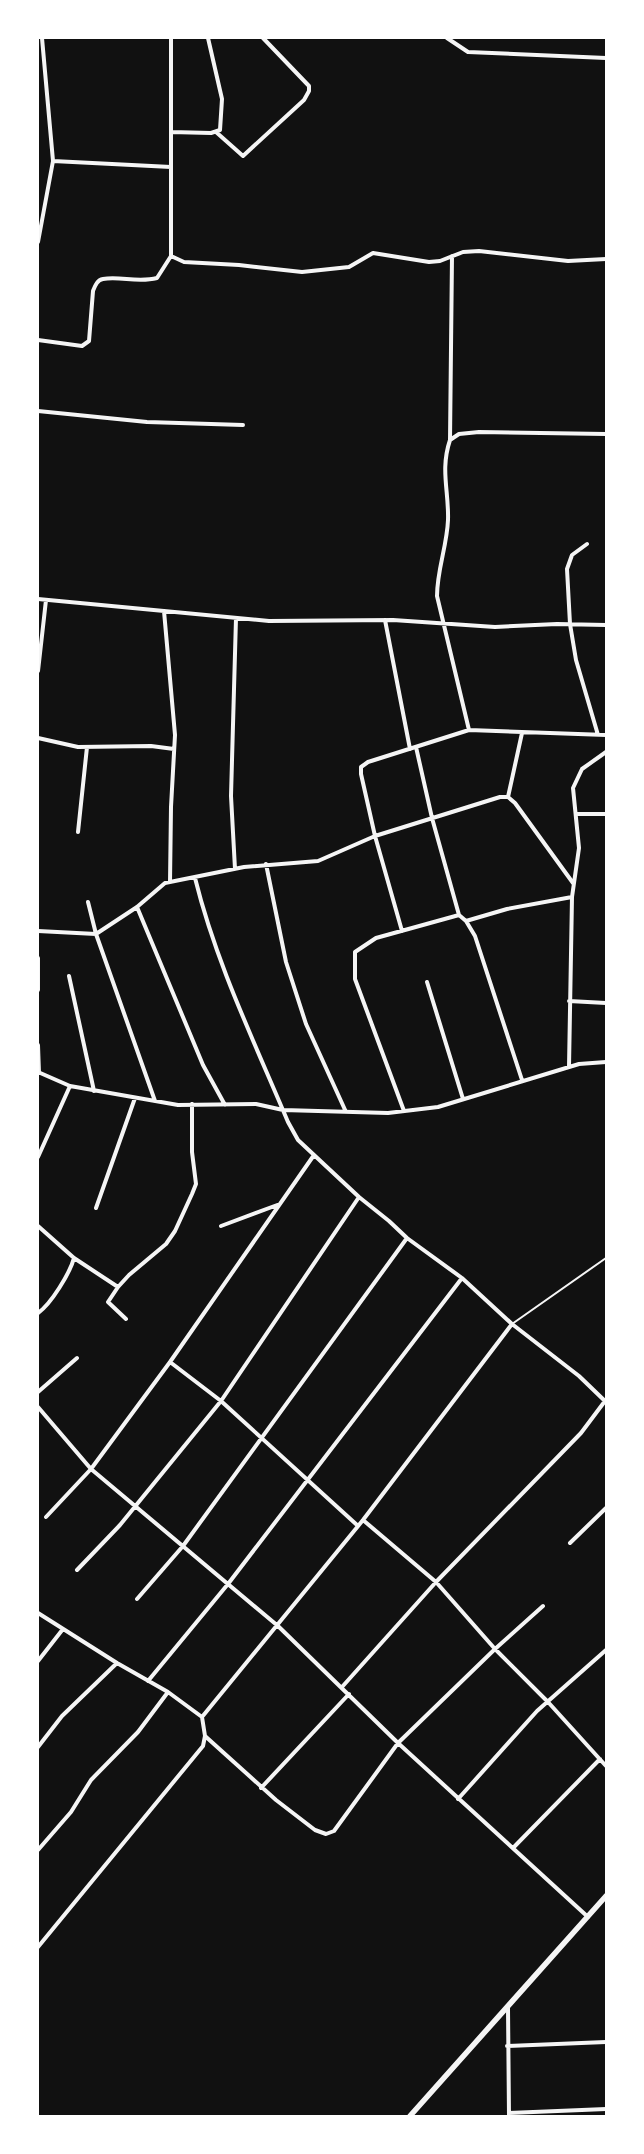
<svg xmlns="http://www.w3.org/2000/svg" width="644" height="2154" font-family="Inter,sans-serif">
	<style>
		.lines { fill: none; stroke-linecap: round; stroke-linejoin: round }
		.service { stroke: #f5f5f5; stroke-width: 2 }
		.minor { stroke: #f5f5f5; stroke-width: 4 }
		.primary { stroke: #f5f5f5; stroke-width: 5.5 }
	</style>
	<rect width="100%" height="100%" fill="#111"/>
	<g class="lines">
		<path class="service" d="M512,1324l94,-66"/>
		<path class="minor" d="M171,38v218l13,6 55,3 63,7 47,-5 24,-14 56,9 11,-1 23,-9 16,-1 89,10 38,-2
			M447,38l21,14 138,6
			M171,132l40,1 9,-3 2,-31 -14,-61
			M216,132l27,24 61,-56 5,-9v-5l-46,-48
			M53,161l118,6
			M38,242l15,-81 -11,-123
			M38,340l44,6 7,-5 4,-50c2,-5 4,-11 10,-12 17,-3 35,4 54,-1l14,-22
			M38,411l109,11 96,3
			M450,440l2,-184
			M587,544l-15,11 -5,14 3,55 6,36 22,75
			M38,599l231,22 124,-1 102,7 62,-3 49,1
			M164,611l11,124 -4,72 -1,75
			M385,620l25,129
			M38,671l8,-71
			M469,730l-32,-134c0,-26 10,-50 11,-76 1,-29 -8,-50 2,-80l9,-6 20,-2 127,2
			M38,738l40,9 73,-1 23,3
			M416,747l16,71 27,97 7,6 9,15 47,144
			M508,797l14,-64
			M577,814h29
			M78,832l9,-85
			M266,864l20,98 20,62 40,88
			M235,869l-4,-73 5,-178
			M195,878c21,85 59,163 93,244l10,18 61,57 30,24 18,17 55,40 50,46 67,52 27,26
			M88,902l8,32 59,167
			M137,907l66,158 22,40
			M466,921l41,-12 65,-12
			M38,931l58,3 41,-27 28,-24 79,-16 74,-6 57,-25 125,-39h8l7,6 58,80
			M402,931l-27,-95 -14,-62v-7l7,-5 101,-32 137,5
			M38,958v32
			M69,976l25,115
			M427,982l36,117
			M569,1001l37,2
			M38,1045l1,28
			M569,1067l3,-170 7,-49 -6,-60 9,-19 24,-17
			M38,1072l32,14 108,19 78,-1 27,6 105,3 50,-6 141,-43 27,-2
			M404,1111l-49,-132v-27l21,-14 83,-23
			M38,1157l32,-71
			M96,1208l39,-110
			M38,1226l36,32c-4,15 -23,46 -36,55
			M221,1226l59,-22
			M74,1258l44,29 11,-12 37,-31 9,-13 17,-37 4,-10 -4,-32v-48
			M118,1287l-10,15 18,17
			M170,1362l51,39 136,124
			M38,1392l39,-34
			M38,1407l53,62 187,157 120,117 190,174
			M46,1517l45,-48 79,-107 144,-207
			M363,1520l73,62 59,67 53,53 58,64
			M570,1543l36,-35
			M77,1570l43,-45 101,-124 138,-204
			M137,1599l46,-53 224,-308
			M38,1613l79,50 51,29 34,25 161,-197 149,-196
			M38,1661l25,-32
			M148,1681l80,-97 234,-306
			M342,1687l94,-105 145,-149 24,-32
			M205,1736l71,64 39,30 11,4 8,-3 64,-88 97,-94 48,-43
			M38,1747l24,-31 55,-53
			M261,1788l88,-94
			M458,1799l79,-88 69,-61
			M513,1848l87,-89
			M38,1850l33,-38 20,-32 47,-48 30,-40
			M38,1947l165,-201 2,-10 -3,-19
			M508,2008l1,108
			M507,2046l99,-4
			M509,2113l97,-4"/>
		<path class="primary" d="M410,2116l196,-220"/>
	</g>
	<rect width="644" height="2154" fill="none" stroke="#ffffff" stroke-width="78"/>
</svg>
